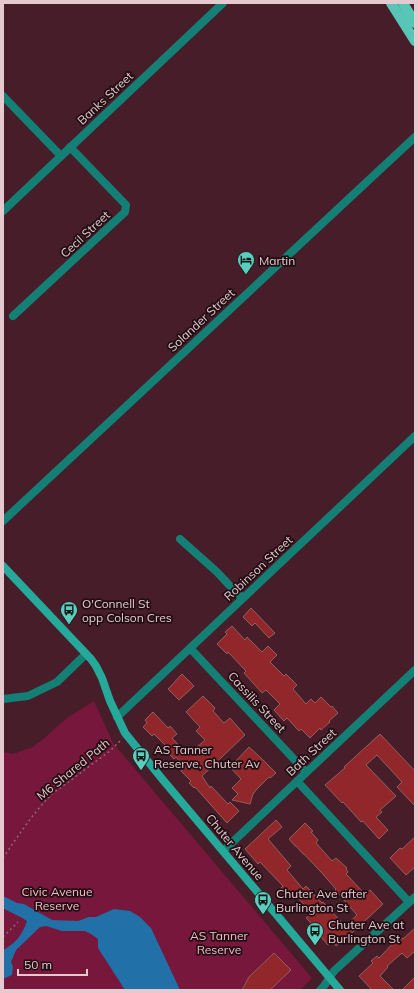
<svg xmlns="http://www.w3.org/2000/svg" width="418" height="993" font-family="Mulish,sans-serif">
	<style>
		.green { fill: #76173b }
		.water { fill: #2171a8 }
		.building { fill: #92272b; stroke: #91605d }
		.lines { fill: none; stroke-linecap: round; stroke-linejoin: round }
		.path { stroke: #8d6973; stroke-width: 1.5; stroke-dasharray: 2 3; stroke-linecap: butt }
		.minor { stroke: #147f74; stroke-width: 8 }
		.secondary { stroke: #25a99b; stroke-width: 8 }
		.primary { stroke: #58c6b7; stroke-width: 10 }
		.labels { text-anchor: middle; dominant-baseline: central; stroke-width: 3.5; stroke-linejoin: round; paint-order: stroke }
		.street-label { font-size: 12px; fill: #e5c9cf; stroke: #210e13 }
		.poi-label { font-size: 12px; fill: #e5c9cf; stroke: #210e13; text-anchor: start }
		.park-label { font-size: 12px; fill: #f7bdca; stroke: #210e13 }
	</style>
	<rect width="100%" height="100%" fill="#461d29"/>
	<path class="green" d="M94,701l19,42 199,235 -12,12h-297v-238l10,2 20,-7 10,-8 24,-21z"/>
	<path class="water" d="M3,896l14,7 7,1 28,16 26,1 11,-4h7l18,-8 16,2 10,6 11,11 29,62h-55l-27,-42v-9l-7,-5 -6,-3h-23l-16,-5 -6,1 -24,23 -5,12 2,5 -1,8 -9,4v-29c2,-1 4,-2 5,-3 9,-5 16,-16 19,-26 -7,-5 -16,-8 -24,-13z"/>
	<path class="building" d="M251,608l24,25 -6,5 -14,-15 -3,3 -9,-9z
		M232,626l13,14 2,-3 15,15 6,-6 9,9 -7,7 14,14 2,-2 11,11 -4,4 13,15 5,-5 4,4 6,-6 10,10 1,-1 6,7 -9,8 1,1 -9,8 -1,-2 -10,10 -9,-9 -2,2 -12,-13 -3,3 -10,-11 6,-6 -14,-14 -4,3 -18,-20 2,-2 -18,-19 -1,2 -10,-10 10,-10 -2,-2z
		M182,674l12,12 -15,14 -11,-11z
		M203,696l12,12 -2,3 11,12 6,-5 15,17 -43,41 8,12 1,-2 17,18 2,-2 9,9 -12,12 -32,-36 -1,1 -5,-5 2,-2 -10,-10 4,-3 -9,-11 -2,2 -12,-12 3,-2 -11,-11 -2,2 -9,-9 4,-4 -2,-3 8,-8 15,16 2,-2 7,8 -5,4 15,16 1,-1 1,1 16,-14 -9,-9 4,-4 -14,-15z
		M380,734l35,37v35l-18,-19 5,-5 -25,-27 -11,10 30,31 -16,14 2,2 -6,5 12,13 -9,9 -16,-18 -2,1 -18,-20 -1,1 -17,-18 20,-17 -1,-1z
		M249,747l13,12 14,14 -6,5 -1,-1 -13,13 -3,4 -3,10 -18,-4 6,-6 -6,-6 9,-9 -10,-11 4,-4 -1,-1z
		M276,820l6,7 -14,12 23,27 -4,4 16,19 3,-3 16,17 1,-1 22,24 12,-11 -22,-25 1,-1 -15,-17 -17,-18h-1l-7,-8h-1l-6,-7 16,-16 8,8 -2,1 7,8 -2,3 16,18 4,-3 11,10 -1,1 2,3 -2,2 19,20 5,-4 13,14 -30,28 -17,14 -3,-4 -5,3 -8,-9 2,-2 -16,-16 6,-5 -18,-19 -5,5 -9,-10 3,-3 -23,-24 -2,2 -13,-15z
		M415,837v30l-9,8 -16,-17 10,-10 2,1z
		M415,928v23l-8,7 -5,-5 -15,13 1,1 -8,9 14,14h-22l-13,-14 14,-13 -2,-2 6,-5 2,2 21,-22 3,3z
		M274,953l17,17 -21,20h-28l7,-13z
		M415,977v13h-13z"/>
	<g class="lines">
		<path class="path" d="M3,858c15,-22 30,-45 49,-64l58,-43 11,-11
			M3,937l15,-15"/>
		<path class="minor" d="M3,96l58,60
			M3,211l220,-208
			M13,316l112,-104 1,-7 -56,-58
			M3,521l412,-384
			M180,539l37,33 14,15 12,11
			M190,648l116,124
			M3,699l25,-3 29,-14 29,-28
			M117,717l298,-281
			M297,781l112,121
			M223,851l192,-181
			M320,990l4,-4 10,-15 81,-74"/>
		<path class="secondary" d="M3,566l88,93 5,7 6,12 8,23 15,32 38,47 177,210"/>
		<path class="primary" d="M391,3l24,38
			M403,3l12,20"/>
	</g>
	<defs>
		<symbol id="hotel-pin" viewBox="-11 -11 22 30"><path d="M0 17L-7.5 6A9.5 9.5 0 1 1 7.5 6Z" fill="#59cebe" stroke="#210e13"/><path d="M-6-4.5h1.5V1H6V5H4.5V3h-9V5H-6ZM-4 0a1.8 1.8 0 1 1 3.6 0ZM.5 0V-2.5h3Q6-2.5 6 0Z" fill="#111"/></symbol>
		<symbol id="bus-pin" viewBox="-11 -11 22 30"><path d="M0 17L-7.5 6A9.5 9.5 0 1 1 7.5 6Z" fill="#59cebe" stroke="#210e13"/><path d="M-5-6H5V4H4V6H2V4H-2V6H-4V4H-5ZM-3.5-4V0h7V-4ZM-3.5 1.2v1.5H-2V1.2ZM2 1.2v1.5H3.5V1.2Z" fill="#111"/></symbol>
	</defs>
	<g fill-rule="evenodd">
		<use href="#hotel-pin" x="236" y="250" width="20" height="27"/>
		<use href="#bus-pin" x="59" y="600" width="20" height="27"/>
		<use href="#bus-pin" x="131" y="746" width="20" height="27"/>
		<use href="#bus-pin" x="253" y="890" width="20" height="27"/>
		<use href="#bus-pin" x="305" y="921" width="20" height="27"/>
	</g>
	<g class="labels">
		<g class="street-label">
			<text transform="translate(105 98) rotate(-43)">Banks Street</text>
			<text transform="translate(85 234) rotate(-43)">Cecil Street</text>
			<text transform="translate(201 320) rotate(-43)">Solander Street</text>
			<text transform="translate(258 568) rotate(-43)">Robinson Street</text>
			<text transform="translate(257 702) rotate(47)">Cassilis Street</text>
			<text transform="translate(311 752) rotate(-43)">Bath Street</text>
			<text transform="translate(73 769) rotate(-39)">M6 Shared Path</text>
			<text transform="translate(235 847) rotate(50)">Chuter Avenue</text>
		</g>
		<g class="poi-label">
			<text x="259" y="260">Martin</text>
			<text x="82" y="603">O'Connell St<tspan x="82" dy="14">opp Colson Cres</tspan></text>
			<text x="154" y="749">AS Tanner<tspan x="154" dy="14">Reserve, Chuter Av</tspan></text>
			<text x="276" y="893">Chuter Ave after<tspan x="276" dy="14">Burlington St</tspan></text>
			<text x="328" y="924">Chuter Ave at<tspan x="328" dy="14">Burlington St</tspan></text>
		</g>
		<g class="park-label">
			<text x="57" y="891">Civic Avenue<tspan x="57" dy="14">Reserve</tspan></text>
			<text x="219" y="935">AS Tanner<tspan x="219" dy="14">Reserve</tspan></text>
		</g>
	</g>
	<rect width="418" height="993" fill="none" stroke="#e5c9cf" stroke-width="8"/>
	<path d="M18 969v6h69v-6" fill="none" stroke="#e5c9cf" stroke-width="2"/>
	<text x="24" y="969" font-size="12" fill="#e5c9cf" stroke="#210e13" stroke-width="3" paint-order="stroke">50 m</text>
</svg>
